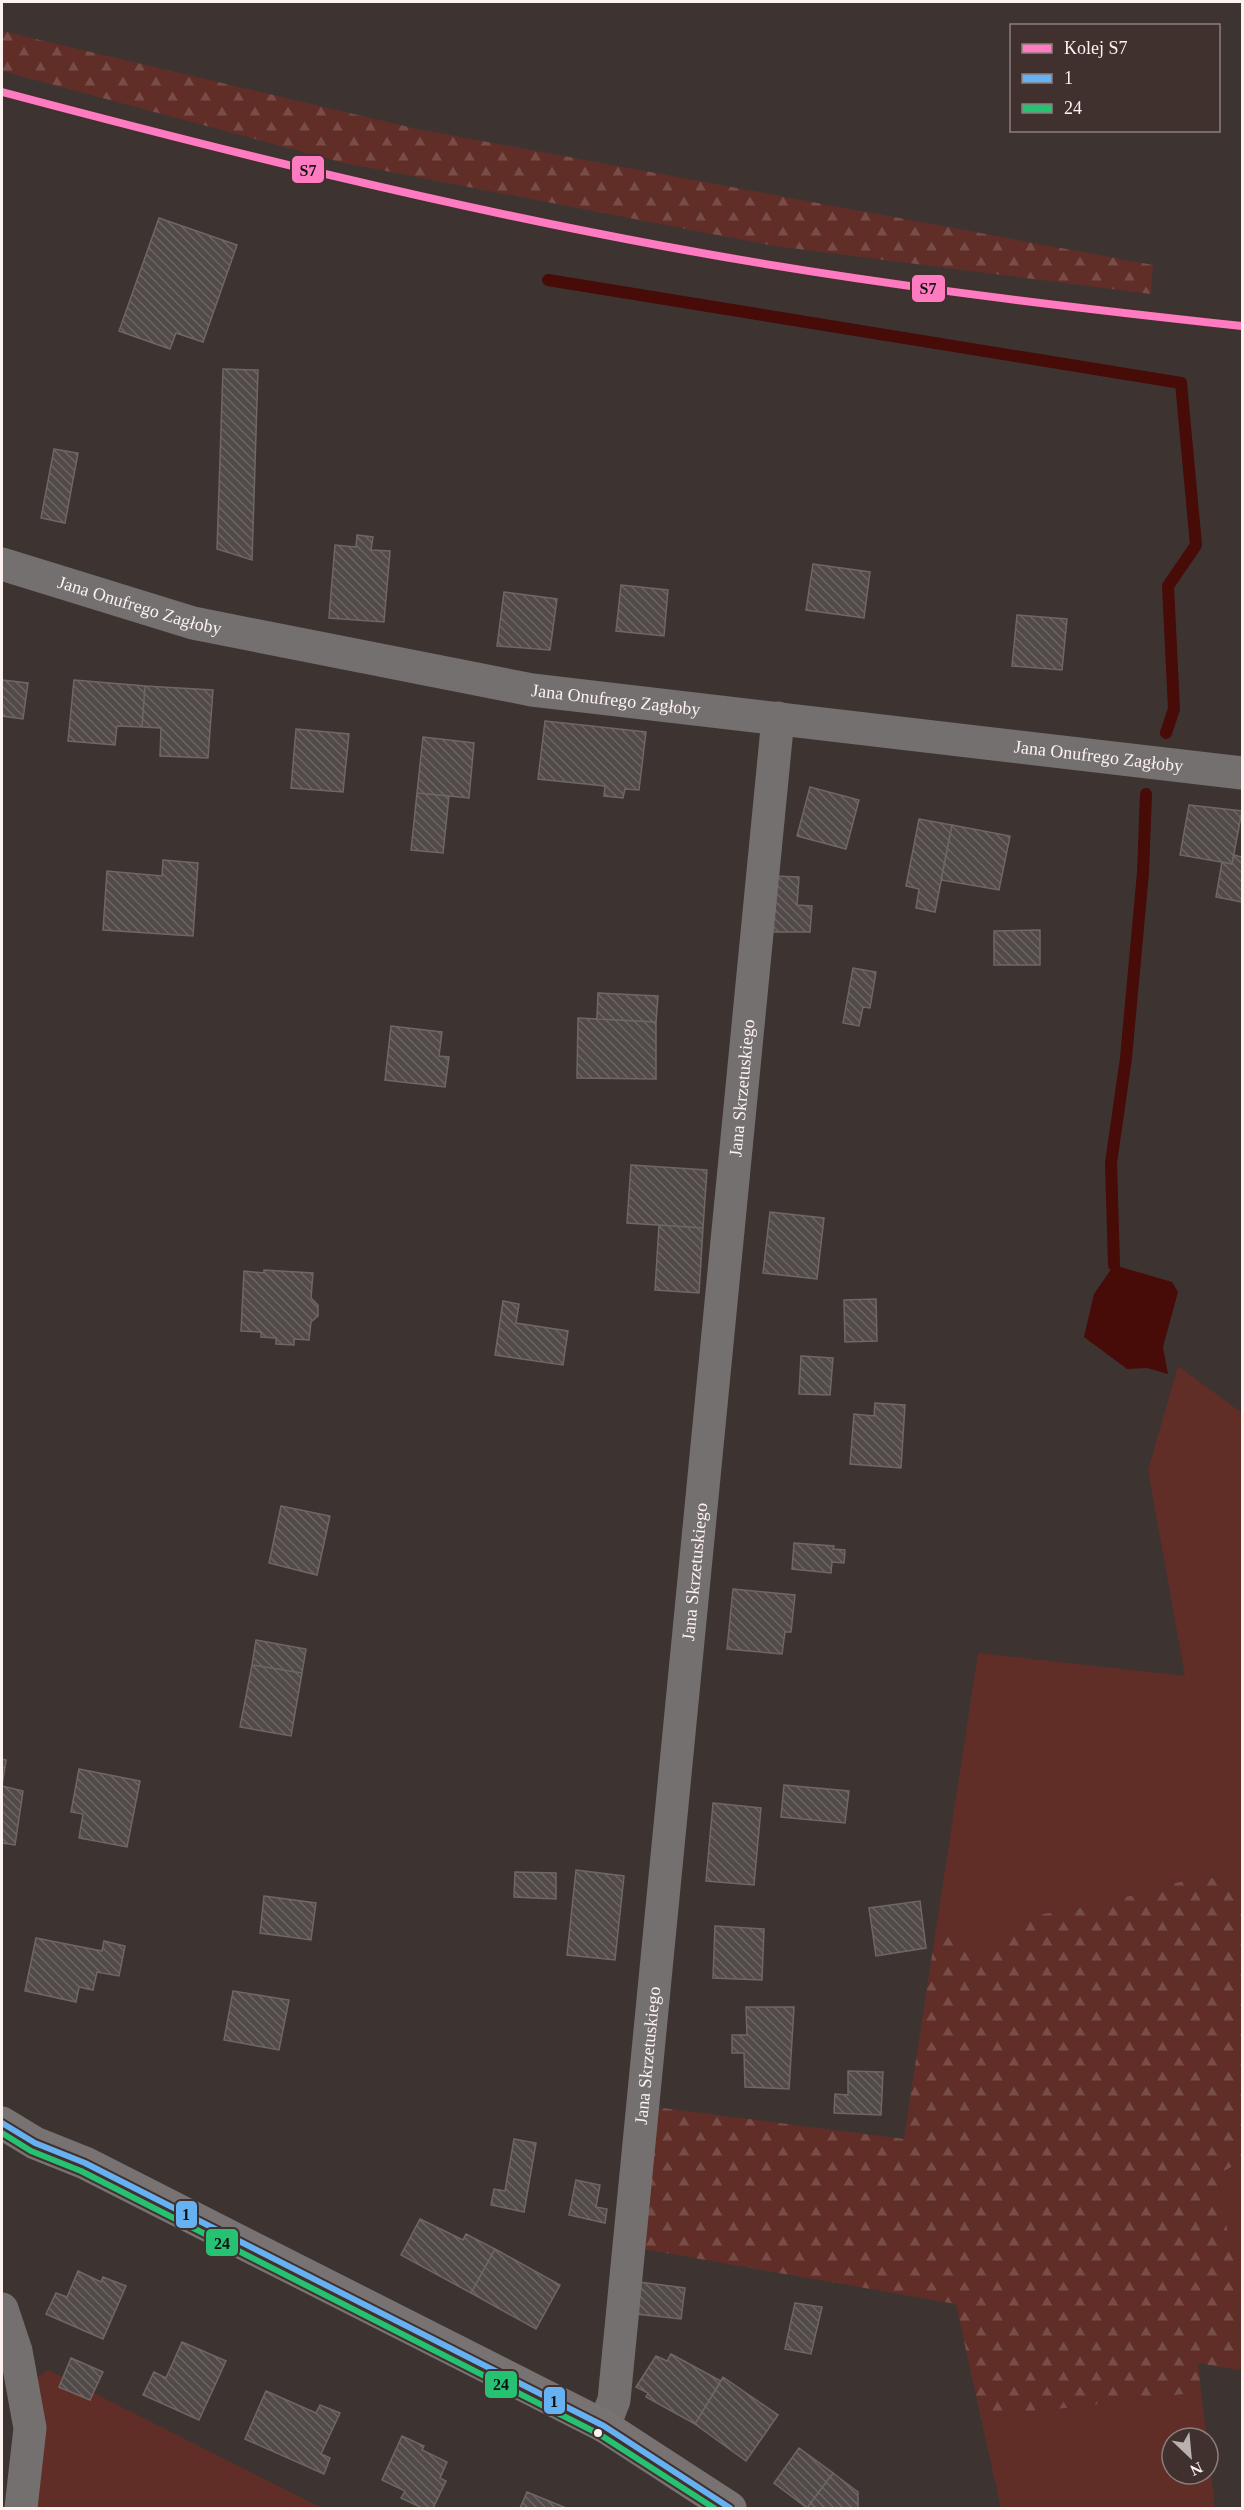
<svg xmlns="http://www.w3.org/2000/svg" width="1244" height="2510" font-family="Georgia,serif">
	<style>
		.green { fill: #602e27 }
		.forest { fill: url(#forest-firs) }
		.water { fill: #470b08 }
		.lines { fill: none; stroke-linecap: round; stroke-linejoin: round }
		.stream { stroke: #470b08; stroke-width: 12 }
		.building { fill: url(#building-back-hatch); stroke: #6f6766; stroke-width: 1.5 }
		.street { stroke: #747070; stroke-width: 33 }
		.secondary { stroke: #787372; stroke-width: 33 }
		.bus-1-casing { stroke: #41312e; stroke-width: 10 }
		.bus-2-casing { stroke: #41312e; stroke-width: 10 }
		.bus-1 { stroke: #66b1f2; stroke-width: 6 }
		.bus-2 { stroke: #26c172; stroke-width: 6 }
		.rail-1-casing { stroke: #41312e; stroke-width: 12 }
		.rail-1 { stroke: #fe7ac1; stroke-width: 8 }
		.bus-dot { fill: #fdf2f0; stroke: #41312e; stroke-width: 2 }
		.labels { text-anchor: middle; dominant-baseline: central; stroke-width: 4.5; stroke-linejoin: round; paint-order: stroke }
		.street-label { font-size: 18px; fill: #fdf2f0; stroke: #41312e }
		.line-badge { stroke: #41312e; stroke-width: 2 }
		.pale-badge-label { font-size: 16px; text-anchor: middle; font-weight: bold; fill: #111 }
	</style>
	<defs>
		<pattern id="forest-firs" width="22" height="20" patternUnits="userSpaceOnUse" patternTransform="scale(1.5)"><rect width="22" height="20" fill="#602e27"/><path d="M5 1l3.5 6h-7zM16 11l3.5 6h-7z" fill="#784d47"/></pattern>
		<pattern id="building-back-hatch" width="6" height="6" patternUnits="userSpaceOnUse" patternTransform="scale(1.5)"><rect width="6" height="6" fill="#514a48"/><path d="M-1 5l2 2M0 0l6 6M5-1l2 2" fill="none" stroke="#6b6563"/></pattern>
	</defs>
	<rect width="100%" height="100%" fill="#3d3432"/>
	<path class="green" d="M1178,1366l64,47v479l-37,-17 -111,31 -69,11 -40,43 -49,-31 42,-276 207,23 -37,-206z
		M1242,2162v208h-4l1,-79 -22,-117z
		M48,2370l274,138h-286l-3,-128z
		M1201,2392l6,46h-35v36h36v-26l7,60h-214l-20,-90z"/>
	<path class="forest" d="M2,31l415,98 736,136 -2,29 -376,-48 -431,-83 -342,-92z
		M1205,1875l37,17v269l-25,14 22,116 -1,79 -40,-7 3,29 -220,26 -25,-114 -313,-55 12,-142 249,32 32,-210 49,30 39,-42 70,-11z"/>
	<path class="water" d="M1114,1265l58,17 6,10 -15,55 5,27 -21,-6 -20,1 -43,-32 10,-43z"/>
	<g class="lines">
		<path class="stream" d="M548,280l633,103 15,162 -28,41 6,123 -8,24
			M1114,1265l-3,-102 15,-105 17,-185 3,-79"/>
	</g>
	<path class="building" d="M159,218l78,27 -34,97 -27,-9 -6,16 -51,-18z
		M223,369l35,1 -6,190 -35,-11z
		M54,449l24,4 -13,70 -24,-5z
		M357,535l16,2 -2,13 19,1 -6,71 -55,-4 6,-73 21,2z
		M813,564l57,8 -6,46 -58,-8z
		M621,585l47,5 -4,46 -48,-5z
		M504,592l53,7 -7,51 -53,-4z
		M1017,615l50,4 -5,51 -50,-4z
		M2,680l26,3 -5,36 -21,-3z
		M74,680l71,6 -3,41 -25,-1 -2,19 -47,-4z
		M145,686l68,4 -5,68 -48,-2 1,-28 -19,-1z
		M545,721l101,11 -7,58 -14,-1 -2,9 -19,-2 1,-10 -67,-7z
		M296,729l53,5 -6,58 -52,-4z
		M423,737l51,6 -5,55 -52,-5z
		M810,787l49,13 -13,49 -49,-13z
		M417,793l32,3 -6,57 -32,-3z
		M1189,805l53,6 -10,53 -52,-9z
		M919,819l33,6 -17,87 -19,-4 3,-19 -13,-3z
		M952,825l58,11 -11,54 -58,-10z
		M1234,855l8,2v45l-26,-5 6,-35 10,2z
		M163,860l35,3 -5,73 -90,-6 4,-59 55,5z
		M773,876l26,1 -2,28 15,1 -2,26h-41z
		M1040,930v35h-46v-34z
		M853,968l23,4 -6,36 -7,-1 -4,19 -16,-3z
		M598,993l60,3 -2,26 -59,-3z
		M578,1018l78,4v57l-79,-1z
		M391,1026l51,6 -3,24 10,1 -4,30 -60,-7z
		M631,1165l76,5 -4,58 -76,-5z
		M770,1212l54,6 -7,61 -54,-6z
		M659,1225l44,3 -4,65 -44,-3z
		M264,1270l49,3 -2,25 7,7v11l-7,6 -2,18 -15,-1v6l-18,-1v-6l-15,-1v-5l-20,-1 3,-60 20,2z
		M876,1299l1,42 -32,1 -1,-42z
		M503,1301l16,3 -3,19 52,8 -5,34 -68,-10z
		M801,1356l32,2 -3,37 -31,-1z
		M875,1403l30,2 -4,63 -51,-4 4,-50 20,2z
		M281,1506l49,10 -13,59 -48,-12z
		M794,1543l40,3 -1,3 12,1 -1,13 -12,-1 -1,11 -39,-4z
		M733,1589l62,6 -4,37h-6l-3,22 -55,-5z
		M256,1640l50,9 -4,24 -50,-8z
		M252,1665l50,8 -11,63 -51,-9z
		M2,1759l4,1 -4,26 21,5 -8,54 -13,-2z
		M79,1769l61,12 -13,66 -48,-9 4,-24 -12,-2z
		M784,1785l65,6 -4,32 -64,-6z
		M713,1803l48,5 -7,77 -48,-4z
		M576,1870l48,6 -9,84 -48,-5z
		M515,1872l41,1v26l-42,-2z
		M264,1896l52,7 -5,37 -51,-7z
		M920,1901l6,47 -50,8 -7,-48z
		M715,1926l49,3 -2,51 -49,-2z
		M36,1938l66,13 2,-10 21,5 -6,30 -22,-4 -4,18 -14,-3 -3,15 -51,-11z
		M233,1991l56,9 -10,50 -55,-10z
		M746,2007h48l-5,82 -44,-2 -1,-34h-12v-18h15z
		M848,2071l35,1 -2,43 -47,-2 1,-19 13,1z
		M514,2139l22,4 -12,69 -33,-7 3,-16 11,2z
		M576,2180l24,5 -4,22 11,2 -2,14 -36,-8z
		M420,2219l43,21 3,-6 29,15 -24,44 -70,-38z
		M495,2249l65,36 -24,44 -65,-36z
		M78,2271l23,11 2,-5 23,9 -23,53 -57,-25 10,-21 11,4z
		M639,2282l46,6 -4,31 -45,-5z
		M795,2303l27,4 -11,47 -26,-5z
		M182,2342l44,19 -27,59 -56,-25 11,-23 12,6z
		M671,2354l50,27 -26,43 -49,-27 2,-4 -12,-6 20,-31 11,5z
		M71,2358l32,14 -13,28 -31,-13z
		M723,2377l55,38 -32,46 -51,-37z
		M266,2391l50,22 4,-8 20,8 -19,41 9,4 -6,16 -79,-35z
		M402,2436l22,10 -2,4 25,12 -7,16 6,3 -13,27h-11l-21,-10 4,-7 -23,-11z
		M799,2448l34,25 -26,35 -33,-25z
		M833,2473l25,19v16h-51z
		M527,2492l39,16h-46z"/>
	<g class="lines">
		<g class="street">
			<path id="s1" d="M2,564l191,59 339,67 710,83"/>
			<path d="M2,2309l14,42 14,77 -9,80"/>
			<path id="s2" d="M604,2426l10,-26 164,-1682"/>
		</g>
		<path class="secondary" d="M2,2123l33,20 50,20 519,263 126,82"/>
		<defs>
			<path id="bus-1" d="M2,2123l33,20 50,20 519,263 126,82"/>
			<path id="bus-2" d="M2,2133l29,18 50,20 518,263 115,74"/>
		</defs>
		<use href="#bus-1" class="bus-1-casing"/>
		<use href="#bus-2" class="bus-2-casing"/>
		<use href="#bus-1" class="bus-1"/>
		<use href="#bus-2" class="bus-2"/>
		<defs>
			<path id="rail-1" d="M2,92c219,58 439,113 661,154 192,36 385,59 579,80"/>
		</defs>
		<use href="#rail-1" class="rail-1-casing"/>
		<use href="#rail-1" class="rail-1"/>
	</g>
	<circle class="bus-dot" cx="598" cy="2433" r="5"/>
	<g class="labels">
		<g class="street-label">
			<text stroke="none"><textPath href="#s1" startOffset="144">Jana Onufrego Zagłoby</textPath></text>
			<text stroke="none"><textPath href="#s1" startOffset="630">Jana Onufrego Zagłoby</textPath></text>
			<text stroke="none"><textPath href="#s1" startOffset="1116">Jana Onufrego Zagłoby</textPath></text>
			<text stroke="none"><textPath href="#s2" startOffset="1346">Jana Skrzetuskiego</textPath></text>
			<text stroke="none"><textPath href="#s2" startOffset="860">Jana Skrzetuskiego</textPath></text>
			<text stroke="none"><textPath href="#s2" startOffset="374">Jana Skrzetuskiego</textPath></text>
		</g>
	</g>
	<g class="line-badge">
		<rect x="291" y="155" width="34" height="29" rx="6" fill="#fe7ac1"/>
		<rect x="911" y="274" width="35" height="29" rx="6" fill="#fe7ac1"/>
		<rect x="175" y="2200" width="23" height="29" rx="6" fill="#66b1f2"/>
		<rect x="205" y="2228" width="34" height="29" rx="6" fill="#26c172"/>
		<rect x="484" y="2370" width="34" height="29" rx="6" fill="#26c172"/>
		<rect x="543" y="2386" width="23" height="29" rx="6" fill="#66b1f2"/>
	</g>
	<g class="pale-badge-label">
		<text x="308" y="176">S7</text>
		<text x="928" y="294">S7</text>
		<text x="186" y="2220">1</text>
		<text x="222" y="2249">24</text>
		<text x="501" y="2390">24</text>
		<text x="554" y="2407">1</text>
	</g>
	<rect width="1244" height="2510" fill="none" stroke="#fdf2f0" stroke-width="6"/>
	<rect x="1010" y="24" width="210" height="108" fill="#41312e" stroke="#8c7e7c" stroke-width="1.5"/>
	<rect x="1022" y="44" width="30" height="9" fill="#fe7ac1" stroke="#8c7e7c" stroke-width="1.5"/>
	<text x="1064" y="54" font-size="18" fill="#fdf2f0">Kolej S7</text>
	<rect x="1022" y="74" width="30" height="9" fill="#66b1f2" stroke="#8c7e7c" stroke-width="1.5"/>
	<text x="1064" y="84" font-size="18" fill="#fdf2f0">1</text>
	<rect x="1022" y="104" width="30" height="9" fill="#26c172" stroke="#8c7e7c" stroke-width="1.5"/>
	<text x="1064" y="114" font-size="18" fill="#fdf2f0">24</text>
	<g transform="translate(1190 2456) rotate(154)"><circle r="28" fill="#41312e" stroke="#8c7e7c" stroke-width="1.5"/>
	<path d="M0-4.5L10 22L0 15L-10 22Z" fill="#bab0ae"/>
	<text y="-9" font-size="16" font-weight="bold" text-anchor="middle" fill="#fdf2f0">N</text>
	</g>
</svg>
